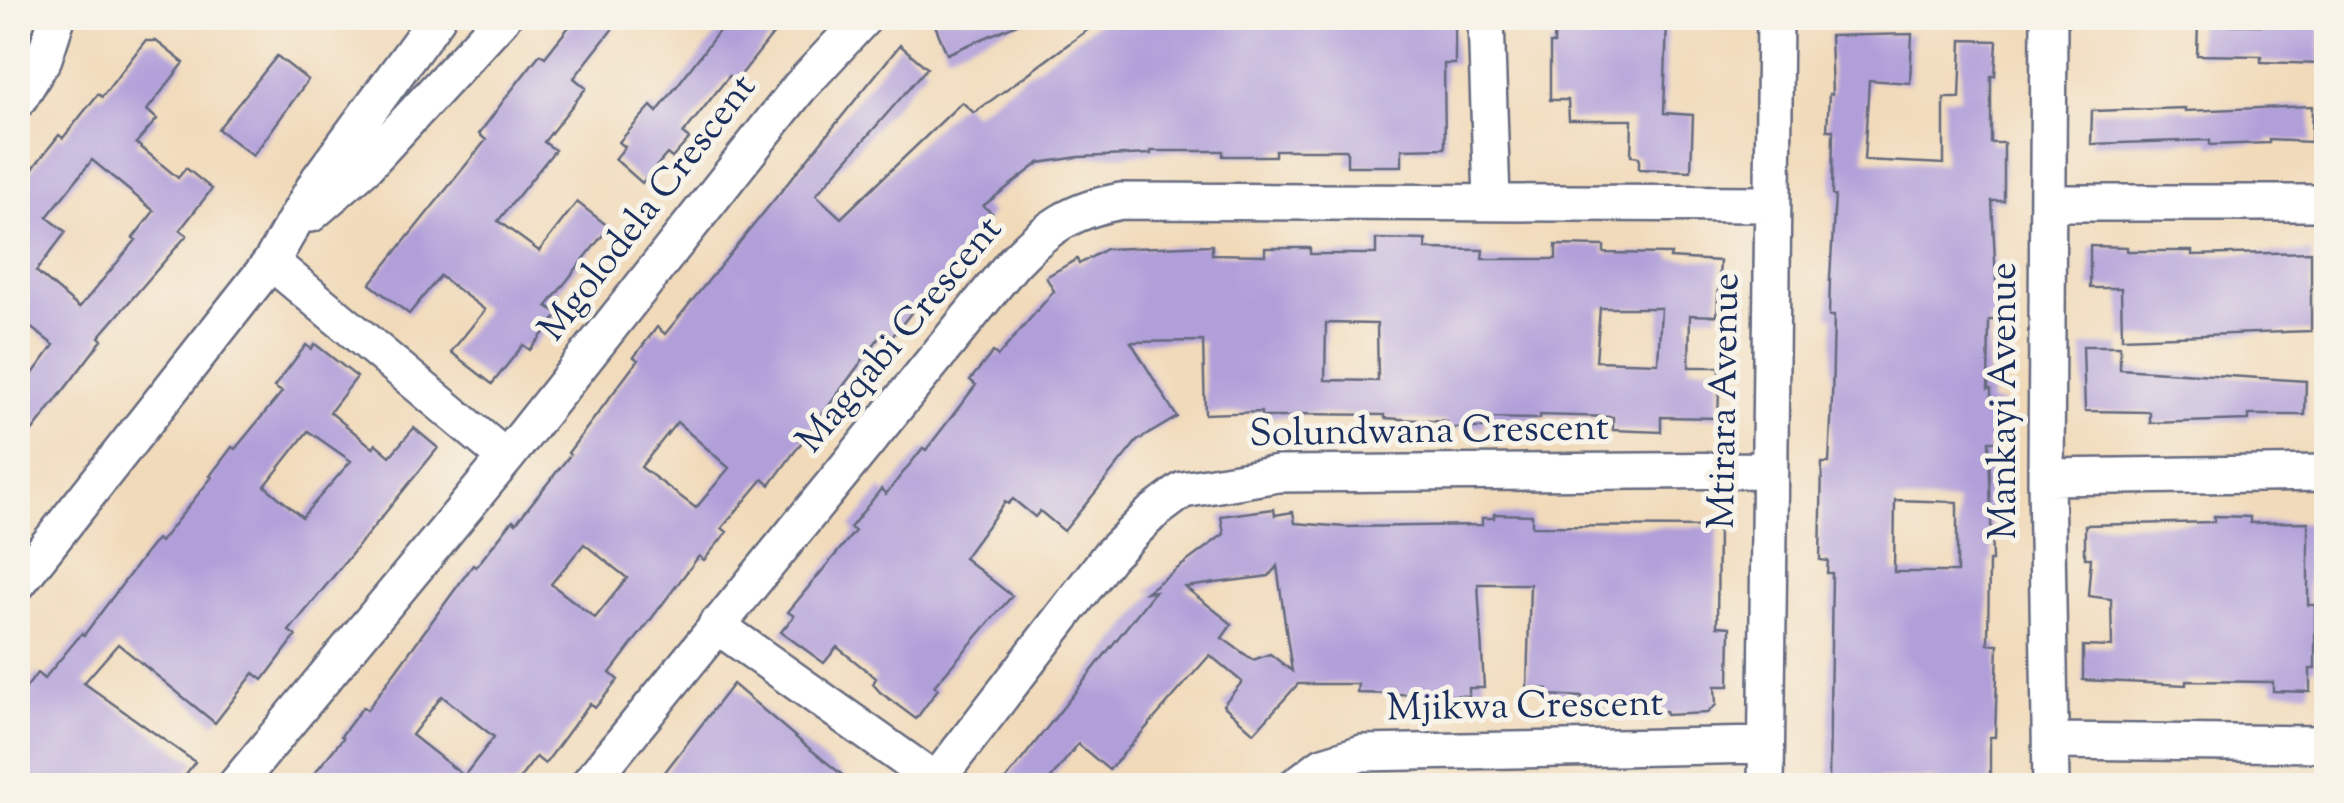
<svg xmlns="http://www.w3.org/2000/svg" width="2344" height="803" font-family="'Sorts Mill Goudy',serif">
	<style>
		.building { fill: #b19fd9; fill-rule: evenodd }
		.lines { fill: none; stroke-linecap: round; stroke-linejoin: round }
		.minor-casing { stroke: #666b7e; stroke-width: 40 }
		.minor { stroke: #fff; stroke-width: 35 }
		.labels { text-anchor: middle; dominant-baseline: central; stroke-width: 10; stroke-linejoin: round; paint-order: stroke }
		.street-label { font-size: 38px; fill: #1b2f5e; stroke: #f7f3e8 }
	</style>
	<rect width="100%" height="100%" fill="#f7f3e8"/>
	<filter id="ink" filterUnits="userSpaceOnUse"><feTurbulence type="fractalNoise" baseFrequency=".01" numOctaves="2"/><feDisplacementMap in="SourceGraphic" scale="20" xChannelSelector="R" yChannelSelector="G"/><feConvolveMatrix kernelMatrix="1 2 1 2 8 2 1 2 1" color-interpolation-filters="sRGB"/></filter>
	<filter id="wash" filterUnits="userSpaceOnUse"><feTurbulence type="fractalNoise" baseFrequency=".0048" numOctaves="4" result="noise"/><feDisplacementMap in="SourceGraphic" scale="40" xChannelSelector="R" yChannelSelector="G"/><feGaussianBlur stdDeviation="2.25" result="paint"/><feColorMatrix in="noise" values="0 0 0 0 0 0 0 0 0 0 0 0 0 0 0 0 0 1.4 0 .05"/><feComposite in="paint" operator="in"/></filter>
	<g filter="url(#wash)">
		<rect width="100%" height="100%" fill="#f1daba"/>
		<g id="blocks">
			<path class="building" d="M576,18h45l-47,60 12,10 -42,54 11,8 -57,71 41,30 38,-49 32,25 -62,79 12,8 -29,36 -7,-5 -31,39 -41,-32 34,-42 -45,-34 -31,38 -39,-30 116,-144 -7,-6 28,-38 33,-42 5,3z
				M729,18h57l-50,63 -7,-5 -46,58 6,5 -17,19 -5,-4 -25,29 -27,-24 10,-12 -6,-5 32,-36 6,6z
				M932,18h99l-84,36z
				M1104,18h351v46h-11l1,84 -43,1v17h-55v-16h-72v6h-52v-5h-72v3l-72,3 -40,6 -56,43 9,7 -27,35 2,2 -35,43 -3,-3 -37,47 -8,-6 -114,154 -7,-6 -41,49 5,4 -23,28 -5,-4 -89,117 8,7 -23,28 -5,-5 -45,61 -9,-7 -22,29h-210l39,-48 -2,-2 22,-29 4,3 106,-145 3,2 37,-47 3,3 54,-68 -2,-2 70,-93 -4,-3 23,-30 8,7 235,-289 27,23 -111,127 25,23 121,-116 12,11zM677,422l52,46 -33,40 -55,-41zM584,544l43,34 -32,40 -44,-34zM442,696l52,41 -30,39 -52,-41z
				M1555,18h112l-3,95 29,2 -2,56 -52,-2v-12l-8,-1 1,-36h-63l-1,-20h-18v-56h4z
				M2263,18h57v46l-59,-2v-6l-64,-1 1,-31 65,1z
				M1912,34l-2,49 -41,-3 -5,80 80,4v-66h16l2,-58 35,1 -2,35h-4v67h13v58h-12l6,119h-9l-1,69h3v14h11v38h-13l3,120h-3l-1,83h10l-3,93h-5v49h-54l1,-7h-60v7h-48l3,-213h-5l1,-12 -8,-1 2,-97h7l3,-63 2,-84h-5l1,-38 5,-82 -3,-1 1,-65h-6l2,-36h3l-2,-58zM1895,500l62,2v70h-63z
				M145,41h11l28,22 -37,47 10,9 -21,24 42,35 8,-10 26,21 -32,41 7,5 -88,102 3,3 -84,110v-56l36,-49 -36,-27v-131l41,-52 4,3 35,-44 4,3zM92,160l62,51 -21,27 3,2 -57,68 -43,-37 30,-39 -19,-15z
				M277,56l31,24 -55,76 -35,-27z
				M2312,106l-1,36 -42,-2v3l-59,2v-5l-119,4 1,-33 93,-3v3z
				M1376,239l50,1v9l57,1 -1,9h74v-14l48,1v7l67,1 -1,4 50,3 -3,55 -27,-1 -1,52h31l-2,51 -57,-1v15l-48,-2v-13l-73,-2v4l-56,-1v10h-37v-6l-62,-4v-3l-86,-1v3h-38v-5l-56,2 -2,-73 -72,1 46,75 -40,24 -73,90 -24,-20 -5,6 -22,-18 -5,5 -3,-2 -41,56 48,38 -78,90 4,3 -22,30 -36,-27 -7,-8 3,-6 -39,-31 -13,16 -43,-31 13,-16 -6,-4 67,-81 -5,-3 31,-39 5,5 37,-46 3,2 50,-65 -6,-5 23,-28 5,4 56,-65 -8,-14 31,-18 2,5 27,-15 106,-4v9l53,1v-7h45v6h66zM1600,308h61l-3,55 -62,-2zM1326,323l51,1 1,57 -53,-1z
				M2090,246l37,1v4h65v4l119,-3v79l-189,7 -1,-50h-31z
				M315,344l42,33 -27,35 43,36 3,-4 14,12 24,-28 24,20 -149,183 7,5 -33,44 -9,-7 -39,50 -97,-79 -34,39 111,79 -18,24h-159v-87l19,-26 7,6 38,-46 2,2 61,-81 12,-15 3,3 52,-65 -2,-1 22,-29 3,2 47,-57 -8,-5 32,-42 5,4zM308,431l43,30 -49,56 -37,-31z
				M2083,346h37v23l186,12 -1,34h-56v5l-99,3v-11l-65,-1z
				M1274,509l1,6 18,-3 2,11 50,4 137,-2v-7h12v-4l38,1v11l186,1 -1,99 13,1 -1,59h-14l1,19 -9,8 -41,2 -1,-4 -59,2v-8l-24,1v-9l-35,-2 1,-6 -21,-1 3,-104h-52l6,104h-15v8l-112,-3 1,-9h-60l-44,49 -31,-28 19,-23 -32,-27 -101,115 -31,-26 -33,42h-44l154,-195 -9,1 78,-58 -3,-18zM1277,566l11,78 4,27 -22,-17 -17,6 -31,-22 10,-14 -47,-37 84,-11z
				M2214,516l36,1v6l58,-1v83h7v64h-5v23l-37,-1v-9l-87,-1v4l-103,-5v-34l29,1 -1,-48 -23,-3 3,-38h-6v-33l129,-3z
				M733,684l66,56 57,46h-202z"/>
		</g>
	</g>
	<g filter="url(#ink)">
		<use href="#blocks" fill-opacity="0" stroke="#666b7e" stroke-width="2.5"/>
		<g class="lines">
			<defs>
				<path id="minor" d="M1486,18l6,183
					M2049,18l-3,459 5,309
					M18,100l26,-42 13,-40
					M2049,203h277
					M311,214l55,-48 136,-148
					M271,262l235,196
					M2046,477l280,-4
					M18,583l253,-321 48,-83 118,-161
					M716,625l220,156
					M2051,741l275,3
					M235,786l271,-328 293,-370 65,-70
					M587,786l426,-523c34,-36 59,-53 108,-62l650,3
					M932,786l177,-230 42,-42 32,-24 95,-16 489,-4
					M1295,786l28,-21 39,-12 403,-8
					M1766,786l9,-768"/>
			</defs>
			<use href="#minor" class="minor-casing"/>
			<use href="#minor" class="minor"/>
		</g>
	</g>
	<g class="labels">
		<g class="street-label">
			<text transform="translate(649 209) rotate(-52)">Mgolodela Crescent</text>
			<text transform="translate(901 336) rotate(-50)">Magqabi Crescent</text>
			<text transform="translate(1726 401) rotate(-89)">Mtirara Avenue</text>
			<text transform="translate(2006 401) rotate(-90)">Mankayi Avenue</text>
			<text transform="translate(1429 433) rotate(-1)">Solundwana Crescent</text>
			<text transform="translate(1525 708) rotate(-1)">Mjikwa Crescent</text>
		</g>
	</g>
	<rect width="2344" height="803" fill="none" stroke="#f7f3e8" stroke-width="60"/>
</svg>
